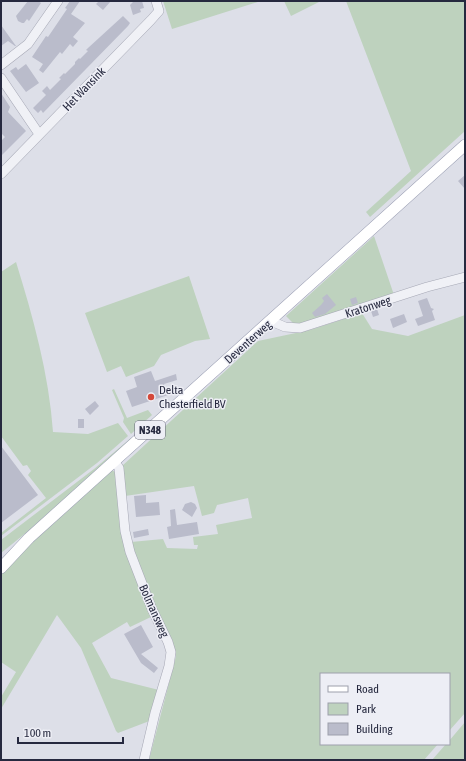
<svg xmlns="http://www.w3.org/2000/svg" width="466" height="761" font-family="'Asap Condensed',sans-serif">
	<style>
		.green { fill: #bed2be }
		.building { fill: #babccb }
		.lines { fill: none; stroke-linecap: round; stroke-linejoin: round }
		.minor-casing { stroke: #a6a8b5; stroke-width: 10 }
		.major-casing { stroke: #9ca0b4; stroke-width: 12 }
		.minor { stroke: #f0f1f6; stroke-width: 9 }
		.major { stroke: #fff; stroke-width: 11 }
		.poi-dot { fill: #d4483a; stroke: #edeef5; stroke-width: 1.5 }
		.labels { text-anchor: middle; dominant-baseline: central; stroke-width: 3; stroke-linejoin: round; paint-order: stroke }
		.shield { fill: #edeef5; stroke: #626476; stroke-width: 1 }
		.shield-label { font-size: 11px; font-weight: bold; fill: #26293f }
		.street-label { font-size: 12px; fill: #26293f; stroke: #edeef5 }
		.poi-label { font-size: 12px; fill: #26293f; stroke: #edeef5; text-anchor: start }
	</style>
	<rect width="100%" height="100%" fill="#dddfe8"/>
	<path class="green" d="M163,1h98l-89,28z
		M284,1h37l-30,15z
		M346,1h119v130l-95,86 -4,-5 45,-41z
		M374,236l20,59 -96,33 -12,-12z
		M16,262c17,55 33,112 37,170l35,2 30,-11 10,13 -31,27 -96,73v-3l45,-35 -18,-23 3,-4 -4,-6 -4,1 -22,-30v-164z
		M189,276l21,63 -15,2 -34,14 -7,11 -28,11 -5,-11 -14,6 -22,-59z
		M362,313l10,16 36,7 57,-21v398l-16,18v-57h-128v70h117l-14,16h-275l27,-104 -38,-90 -7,-24 32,-3 4,9 30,1 1,-4h-4l-1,-8 25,-3 -2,-9 36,-7 -4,-20 -31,7 -3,8 -12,3 -8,-30 -69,10 -3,-30 136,-125 52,-11z
		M114,389l13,29 21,-8 4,5 -21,19 -8,-12 1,-4 -12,-28z
		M131,438l1,3 -90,79 -41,33v-13l93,-71z
		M112,470l3,2 10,70 28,74 -23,11 -3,-5 -35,21 19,35 48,12 -7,30 -34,13 -2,-2 -35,-83 -24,-33 -56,94v-12l15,-25 -15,-10v-87l11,-14z
		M465,722v38h-33l14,-16h3v-3z"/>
	<path class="building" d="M28,1h10l3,2 -12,18 -2,-2 -3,4h-2l-4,-2 -2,-5z
		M70,1h10l-9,13 14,9 -12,14 5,4 -5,6 -3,-3 -8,10 -2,-2 -17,21 -4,-3 4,-6 -11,-7 14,-21 2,1 19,-28 -2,-1z
		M99,1h12l-8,9 -7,-6z
		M134,1h8l2,7 -4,1 1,3 -8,3 -3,-10z
		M123,16l7,7 -2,3 -85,87 -2,-3 -3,3 -5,-5 13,-13 -4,-4 5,-5 3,4 11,-11 -2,-1 5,-5 1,1 10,-10v-2l4,-4 1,1 8,-8 -2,-1 2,-2z
		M1,25l15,21h-1l-7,-5 -7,5z
		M26,64l13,19 -13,9 -16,-21 6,-4 2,3z
		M1,93l9,14 -2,5 18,19 -25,25v-15l4,-4 -4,-4z
		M465,175v14l-7,-8z
		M327,294l9,11 -11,9 -10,3 -3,-4 9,-8 3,-4 -2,-3z
		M356,297l2,6 -6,2 -2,-6z
		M427,298l4,10 3,1 -2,2 3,9 -17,6 -3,-7 8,-3 -5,-15z
		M377,309l2,6 -6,2 -2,-6z
		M404,314l3,8 -14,6 -3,-9z
		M151,371l4,10 21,-7 1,6 -13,4 4,11 -36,12 -6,-16 11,-4 -3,-10z
		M95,401l4,5 -9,9 -5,-6z
		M78,419h6v9h-6z
		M1,446l37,49 -37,28z
		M146,495v8l13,-1 1,13 -24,2 -2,-21z
		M191,502l4,2 2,4 -5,9 -10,-7 3,-6z
		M175,509l2,16 20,-3 2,12 -30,5 -2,-12 4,-1 -1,-16z
		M148,529l1,6 -15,3 -1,-6z
		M141,625l12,22 -12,7 17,14 -4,5 -13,-10 -17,-29z"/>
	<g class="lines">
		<defs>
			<path id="minor" d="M1,65l27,-21 30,-43
				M1,78l38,56
				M1,174l150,-154 8,-9 -3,-10
				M271,321l14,6 15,1 127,-41 38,-10
				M115,462l4,6 6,63 5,21 22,57 16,33 3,10 -2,14 -14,47 -11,47"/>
			<path id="major" d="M1,568l28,-30 436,-393"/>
		</defs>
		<use href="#minor" class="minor-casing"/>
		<use href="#major" class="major-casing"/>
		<use href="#minor" class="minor"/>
		<use href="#major" class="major"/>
	</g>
	<circle class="poi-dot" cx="151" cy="397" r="4"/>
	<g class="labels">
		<rect class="shield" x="135" y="421" width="30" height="18" rx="3"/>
		<g class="shield-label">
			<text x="150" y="430">N348</text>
		</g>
		<g class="street-label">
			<text transform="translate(84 89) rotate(-46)">Het Wansink</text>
			<text transform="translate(368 307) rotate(-18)">Kratonweg</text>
			<text transform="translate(248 342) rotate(-42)">Deventerweg</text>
			<text transform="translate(154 611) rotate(66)">Bolmansweg</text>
		</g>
		<g class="poi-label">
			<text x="159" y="390">Delta<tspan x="159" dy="14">Chesterfield BV</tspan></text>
		</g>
	</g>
	<rect width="466" height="761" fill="none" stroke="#26293f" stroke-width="4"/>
	<rect x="320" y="673" width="130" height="72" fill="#edeef5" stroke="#9d9fac"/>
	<rect x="328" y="686" width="20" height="6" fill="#ffffff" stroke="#9d9fac"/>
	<text x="356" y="693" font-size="12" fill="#26293f">Road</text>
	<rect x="328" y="703" width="20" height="12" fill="#bed2be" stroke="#9d9fac"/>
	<text x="356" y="713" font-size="12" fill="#26293f">Park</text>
	<rect x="328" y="723" width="20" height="12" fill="#babccb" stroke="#9d9fac"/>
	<text x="356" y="733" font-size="12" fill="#26293f">Building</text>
	<path d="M18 737v6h105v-6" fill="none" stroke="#26293f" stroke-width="2"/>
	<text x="24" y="737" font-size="12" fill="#26293f" stroke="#edeef5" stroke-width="3" paint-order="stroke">100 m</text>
</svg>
